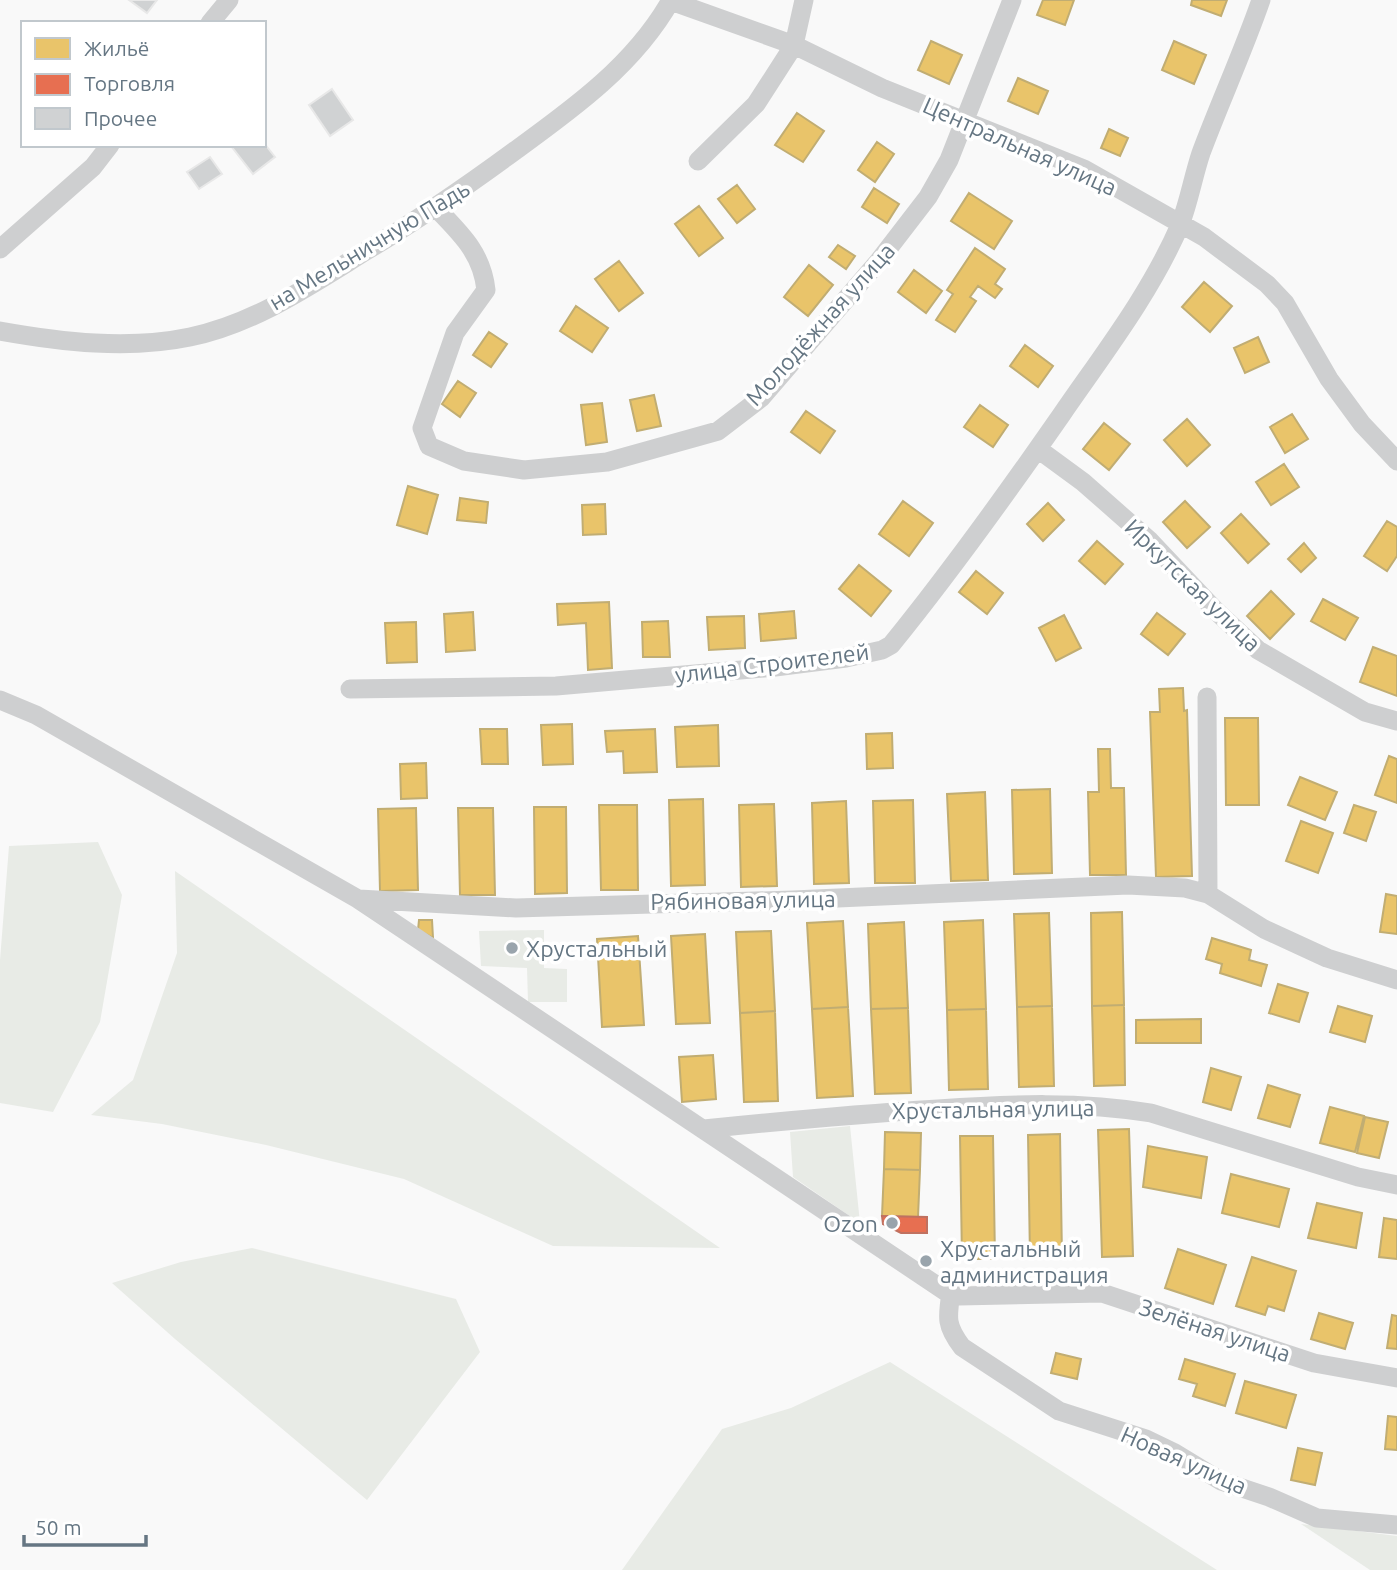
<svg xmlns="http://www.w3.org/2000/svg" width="1397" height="1570" font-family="Ubuntu,sans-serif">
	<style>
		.green { fill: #e8ebe6 }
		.homes { fill: #e9c46a; stroke: #c1ad72; stroke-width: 2 }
		.shops { fill: #e76f51; stroke: #c07160; stroke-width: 2 }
		.building { fill: #d0d2d3; stroke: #e8e8e8; stroke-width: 2 }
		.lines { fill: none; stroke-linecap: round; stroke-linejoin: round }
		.minor { stroke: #cecfd0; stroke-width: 19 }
		.poi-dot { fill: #99a4ac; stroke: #fff; stroke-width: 2.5 }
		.labels { text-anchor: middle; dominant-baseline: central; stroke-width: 7; stroke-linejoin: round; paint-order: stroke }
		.street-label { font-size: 23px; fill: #657683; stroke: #fff }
		.poi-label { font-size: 23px; fill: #657683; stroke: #fff; text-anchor: start }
	</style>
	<rect width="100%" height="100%" fill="#f9f9f9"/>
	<path class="green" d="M98,842l24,53 -22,127 -47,90 -53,-9v-143l9,-114z
		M175,871l545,377 -167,-2 -149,-67 -138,-34 -104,-21 -71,-9 42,-35 44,-127z
		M544,930v38l23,1v33h-39l-1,-34 -46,-2 -2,-35z
		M850,1126l10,97 -67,-46 -3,-45z
		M252,1248l204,51 24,53 -113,148 -192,-161 -63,-56 69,-21z
		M890,1362l327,208h-595l100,-141 69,-21z
		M1301,1524l96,12v34h-27z"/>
	<path class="homes" d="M1043,0h31l-9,25 -28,-10z
		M1192,0h35l-6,16 -30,-11z
		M931,41l31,14 -13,29 -31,-14z
		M1174,41l32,14 -12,29 -32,-14z
		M1018,78l30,13 -10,23 -30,-13z
		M797,113l27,18 -21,31 -28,-17z
		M1109,129l19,9 -8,18 -19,-8z
		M877,142l17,12 -19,28 -17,-12z
		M737,185l18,24 -18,14 -19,-24z
		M874,188l25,16 -12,19 -25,-16z
		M969,193l43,28 -18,28 -43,-28z
		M699,206l24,32 -24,18 -24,-32z
		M838,245l17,11 -9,13 -17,-12z
		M975,248l30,21 -10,15 7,5 -7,9 -17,-12 -8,11 6,4 -21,31 -19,-12 17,-26 -6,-4z
		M619,261l24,32 -24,18 -24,-32z
		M809,265l24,20 -25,31 -24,-19z
		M914,270l28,21 -16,22 -28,-21z
		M1204,282l28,24 -22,26 -28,-25z
		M576,306l32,22 -16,24 -32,-21z
		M489,332l18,12 -16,23 -18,-12z
		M1258,337l11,25 -24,11 -11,-25z
		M1025,345l28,21 -15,21 -28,-21z
		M458,381l18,12 -16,24 -18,-13z
		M654,395l7,31 -24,5 -7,-31z
		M602,403l5,39 -21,3 -5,-40z
		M980,405l28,20 -15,22 -29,-20z
		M806,411l29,20 -15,22 -29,-21z
		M1292,414l16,25 -23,14 -15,-26z
		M1187,419l23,26 -23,21 -23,-26z
		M1104,423l26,21 -21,26 -26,-21z
		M1284,464l15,23 -28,18 -15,-23z
		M408,486l30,9 -11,39 -30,-9z
		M460,498l28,4 -2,21 -29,-3z
		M903,501l30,22 -24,33 -30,-22z
		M1185,501l25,26 -23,21 -24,-26z
		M1048,503l16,17 -21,21 -16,-17z
		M605,504l1,30 -23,1 -1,-30z
		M1241,514l28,30 -21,19 -27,-30z
		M1387,521l10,6v29l-10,15 -23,-15z
		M1097,541l26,23 -18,20 -26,-23z
		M1304,543l12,15 -15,14 -13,-13z
		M859,565l32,26 -20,25 -32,-27z
		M976,571l27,22 -16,21 -28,-22z
		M1271,591l23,23 -24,25 -23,-23z
		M1323,599l35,19 -13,22 -34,-19z
		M609,602l3,66 -24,2 -2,-47 -28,2 -1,-21z
		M794,611l2,27 -35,3 -2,-27z
		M473,612l2,38 -29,2 -2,-38z
		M1157,613l28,21 -17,21 -27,-21z
		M1064,615l17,33 -25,13 -17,-33z
		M744,616l1,32 -36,2 -2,-33z
		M668,621l2,36h-27l-1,-35z
		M416,622l1,40 -30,1 -2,-40z
		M1373,647l24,9v40l-37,-14z
		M1183,688l1,23 3,-1 5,166 -36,1 -6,-165h10l-1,-23z
		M1225,718h33l1,87h-33z
		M572,724l1,40 -30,1 -2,-40z
		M718,725l1,41 -42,1 -2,-40z
		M480,729h27l1,35h-26z
		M655,729l2,43 -33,1 -1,-22 -16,1 -2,-21z
		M892,733l1,35 -26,1 -1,-35z
		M1098,749h12l1,39h13l2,87h-36l-2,-83h11z
		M1389,756l8,3v44l-22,-8z
		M426,763l1,35 -26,1 -1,-35z
		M1300,777l37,15 -12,28 -37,-15z
		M1050,789l2,84 -38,1 -2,-84z
		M985,792l3,88 -37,1 -4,-87z
		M703,799l2,86 -34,1 -2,-86z
		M913,800l2,83h-40l-2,-82z
		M846,801l3,82 -35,1 -2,-81z
		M774,804l3,82 -36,1 -2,-82z
		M599,805h38l1,85h-37z
		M1354,805l22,7 -10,29 -22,-8z
		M534,807h32l1,86 -32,1z
		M416,808l2,82 -38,1 -2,-82z
		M458,808h35l2,87h-35z
		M1301,821l32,12 -15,40 -32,-12z
		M1386,894l11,2v38l-17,-2z
		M1122,912l2,93 -32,1 -1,-93z
		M1049,913l3,93 -35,1 -3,-93z
		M419,920h13l1,18 -15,-8z
		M983,920l3,89 -39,1 -3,-88z
		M843,921l5,86 -36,2 -5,-86z
		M904,922l4,86 -37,1 -3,-85z
		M771,931l4,80 -35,2 -4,-81z
		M705,934l5,89 -34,1 -5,-88z
		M638,936l6,89 -42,2 -5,-88z
		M1212,938l39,12 -2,10 18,5 -6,21 -41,-13 2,-9 -16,-5z
		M1278,984l30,9 -9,29 -30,-9z
		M1124,1005l1,80 -31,1 -2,-80z
		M1052,1006l2,80 -35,1 -2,-80z
		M1338,1006l34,10 -7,26 -35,-10z
		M848,1007l5,89 -36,2 -5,-89z
		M908,1008l3,85 -36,1 -4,-85z
		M986,1009l2,80 -39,1 -2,-80z
		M775,1011l3,90 -34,1 -4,-89z
		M1201,1019v24h-65v-23z
		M713,1055l3,44 -34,3 -3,-45z
		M1211,1068l30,9 -10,33 -28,-8z
		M1268,1085l32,10 -10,32 -32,-9z
		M1330,1107l34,9 -9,36 -35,-9z
		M1365,1117l23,5 -9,36 -22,-5z
		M1129,1129l4,127 -31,1 -4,-127z
		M885,1132l36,1 -1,37 -36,-1z
		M1060,1134l2,123 -32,1 -2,-123z
		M960,1136h33l2,123h-33z
		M1148,1146l59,11 -6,41 -58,-11z
		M884,1169l36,1 -2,47 -36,-1z
		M1231,1174l58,15 -10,38 -57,-14z
		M1317,1203l45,10 -6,35 -48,-10z
		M1384,1218l13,2v39l-18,-2z
		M1178,1249l48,16 -13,39 -48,-16z
		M1252,1257l44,14 -12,40 -16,-5 -3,9 -29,-9z
		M1319,1313l34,10 -8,26 -34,-10z
		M1392,1315l5,1v33l-10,-1z
		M1056,1353l25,6 -4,20 -26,-6z
		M1185,1359l50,15 -10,32 -32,-10 4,-12 -18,-5z
		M1245,1381l51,14 -10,33 -50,-15z
		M1388,1416l9,1v33l-12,-1z
		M1298,1448l24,5 -7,32 -24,-5z"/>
	<path class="shops" d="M882,1216l45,1v16h-26l-18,-9z"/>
	<path class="building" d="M129,0h28l-10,13z
		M332,89l21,31 -23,16 -21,-31z
		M264,143l11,14 -22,17 -22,-28 33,-1z
		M210,157l12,17 -23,15 -12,-17z"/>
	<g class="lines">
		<path class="minor" d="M671,1l123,44 88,43 202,81 120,68 63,47 18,19 44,76 33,45 35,37
			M210,23l19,-23
			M698,161l58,-57 38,-59 10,-45
			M436,208c25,26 46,45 50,82l-31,43 -33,95 7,18 35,15 60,9 83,-8 111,-31 43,-33 117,-136 50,-65 21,-37 63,-160
			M0,249l93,-82 17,-22
			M0,331c62,11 128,19 190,6 64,-13 121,-52 176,-86 52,-31 101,-65 150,-101 58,-42 119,-86 155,-150
			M1038,449l45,33 67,59 65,69 43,40 107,62 32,9
			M350,689l206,-3 219,-19 71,-9 36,-8 9,-5c61,-75 116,-152 171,-231 42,-61 88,-120 118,-189 9,-23 13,-48 21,-72 19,-51 42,-101 60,-153
			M1207,697l1,197
			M0,700l36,15 322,184 587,392 14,5 143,-3 212,70 83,15
			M359,899l157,9 277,-8 335,-15 57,3 23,6 56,35 63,29 70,22
			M704,1129c78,-8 156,-15 234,-20 72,-5 143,-8 213,4l207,64 39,8
			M951,1293c-4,25 -5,33 11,54l97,64 87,28 29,14 46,28 48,16 48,21 80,7"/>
	</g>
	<g class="poi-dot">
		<circle cx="512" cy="948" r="7"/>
		<circle cx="892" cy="1223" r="7"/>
		<circle cx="926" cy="1261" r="7"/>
	</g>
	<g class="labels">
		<g class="street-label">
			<text transform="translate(1020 146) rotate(24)">Центральная улица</text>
			<text transform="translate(369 245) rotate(-31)">на Мельничную Падь</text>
			<text transform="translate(820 324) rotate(-48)">Молодёжная улица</text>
			<text transform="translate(1193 585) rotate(44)">Иркутская улица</text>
			<text transform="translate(772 663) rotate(-7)">улица Строителей</text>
			<text transform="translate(743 900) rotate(-1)">Рябиновая улица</text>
			<text transform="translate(993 1109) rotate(-1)">Хрустальная улица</text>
			<text transform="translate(1215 1330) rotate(18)">Зелёная улица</text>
			<text transform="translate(1184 1460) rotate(24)">Новая улица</text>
		</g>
		<g class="poi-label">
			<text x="526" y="948">Хрустальный</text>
			<text x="878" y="1223" text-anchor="end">Ozon</text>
			<text x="940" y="1248">Хрустальный<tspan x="940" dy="26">администрация</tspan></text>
		</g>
	</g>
	<rect x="21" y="21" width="245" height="126" fill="#ffffff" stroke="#c1c8cd" stroke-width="2"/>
	<rect x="35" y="38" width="35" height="21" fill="#e9c46a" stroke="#c1c8cd" stroke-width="2"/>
	<text x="84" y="56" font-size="21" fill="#657683">Жильё</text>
	<rect x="35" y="74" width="35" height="21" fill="#e76f51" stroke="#c1c8cd" stroke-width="2"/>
	<text x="84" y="91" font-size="21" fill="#657683">Торговля</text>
	<rect x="35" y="108" width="35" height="21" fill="#d0d2d3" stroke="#c1c8cd" stroke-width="2"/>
	<text x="84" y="126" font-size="21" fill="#657683">Прочее</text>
	<path d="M24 1535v10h122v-10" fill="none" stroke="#657683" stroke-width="3.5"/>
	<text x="35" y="1535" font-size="21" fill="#657683" stroke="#ffffff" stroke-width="5" paint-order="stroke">50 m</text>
</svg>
